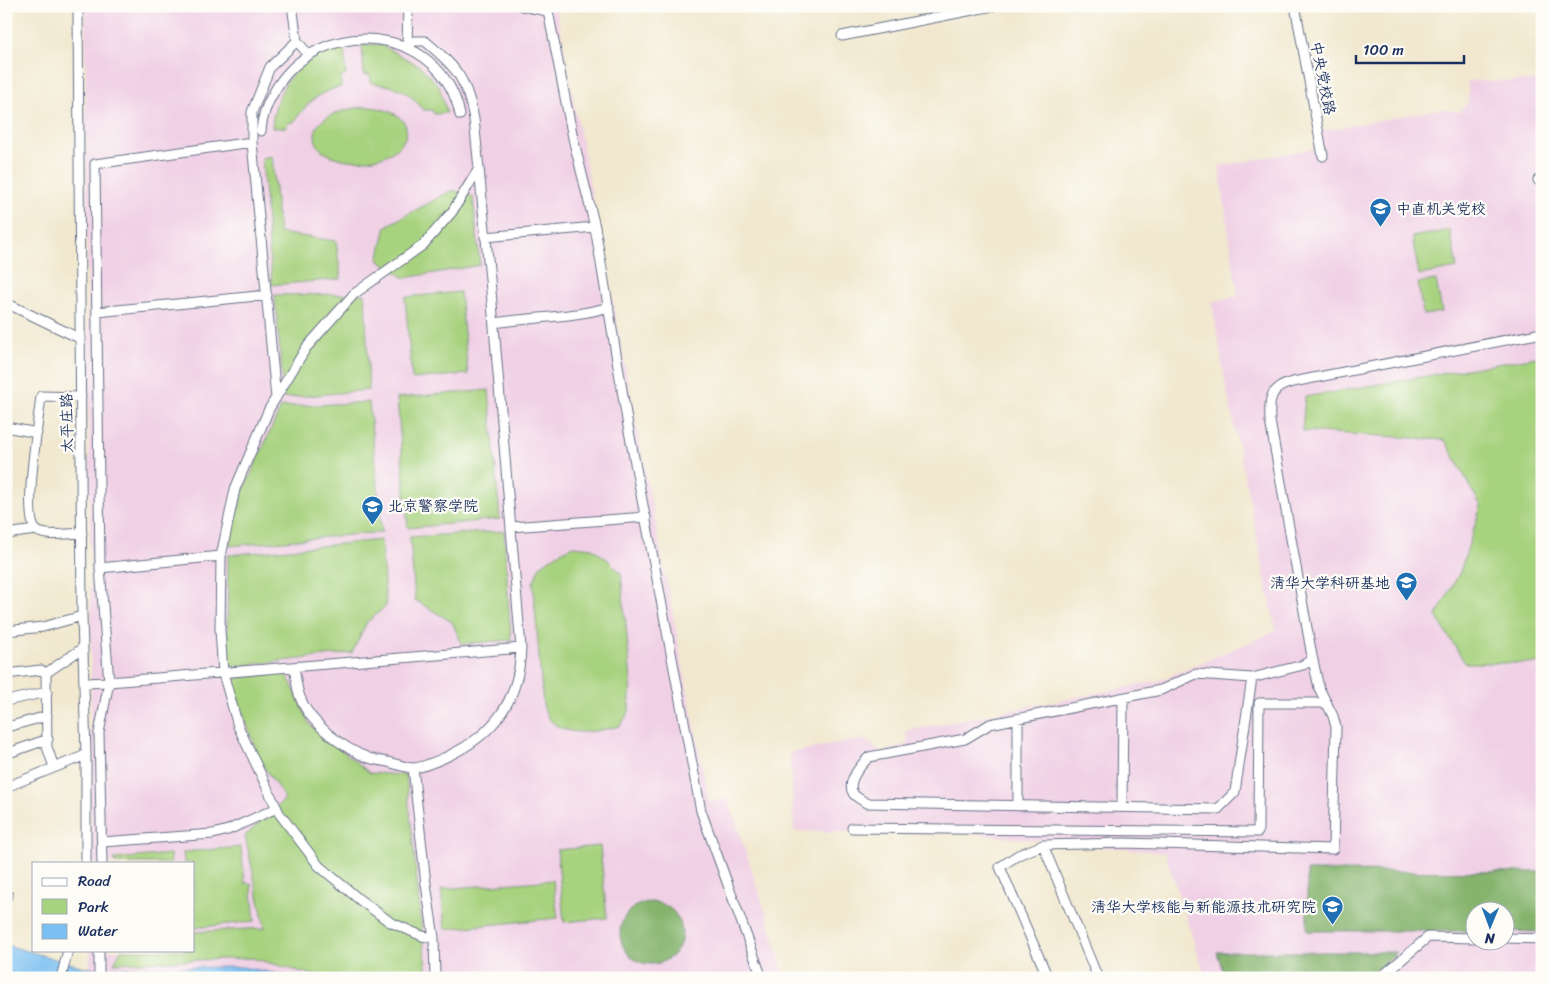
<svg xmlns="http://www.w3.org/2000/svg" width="1548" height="984" font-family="Sriracha,'LXGW WenKai TC',sans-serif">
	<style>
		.built { fill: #f0d0e5; fill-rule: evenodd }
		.green { fill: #a7d27e; stroke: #61806e }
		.forest { fill: #85b46d; stroke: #507266 }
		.water { fill: #7bc0f2; stroke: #4b78a8 }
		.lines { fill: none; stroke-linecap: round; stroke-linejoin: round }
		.minor-casing { stroke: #667086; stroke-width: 11 }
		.minor { stroke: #fff; stroke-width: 9 }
		.labels { text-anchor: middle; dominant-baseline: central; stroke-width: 4.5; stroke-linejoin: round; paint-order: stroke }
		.street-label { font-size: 15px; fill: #1b2f5e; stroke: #fdfcf7 }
		.poi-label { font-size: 15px; fill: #1b2f5e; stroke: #fdfcf7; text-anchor: start }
	</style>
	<rect width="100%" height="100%" fill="#fdfcf7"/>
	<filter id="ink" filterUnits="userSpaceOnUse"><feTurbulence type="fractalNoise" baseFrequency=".02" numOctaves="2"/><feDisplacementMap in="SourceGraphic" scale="10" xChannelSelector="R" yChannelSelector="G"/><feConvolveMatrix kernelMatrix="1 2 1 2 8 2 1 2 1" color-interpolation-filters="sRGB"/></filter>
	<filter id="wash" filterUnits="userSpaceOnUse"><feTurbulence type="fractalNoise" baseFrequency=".0096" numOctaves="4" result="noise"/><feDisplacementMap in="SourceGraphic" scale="20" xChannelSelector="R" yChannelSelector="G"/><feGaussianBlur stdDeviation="1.12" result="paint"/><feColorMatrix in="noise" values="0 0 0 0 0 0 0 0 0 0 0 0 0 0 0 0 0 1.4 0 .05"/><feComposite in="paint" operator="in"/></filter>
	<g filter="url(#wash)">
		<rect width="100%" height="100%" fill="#f1e8cf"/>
		<path class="built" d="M85,6h458l13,3 153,792 19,-2 38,114 19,65h-695v-28h104v-87h-104l1,-211z
			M1468,81h74v897h-336l-41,-125 -190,-19 -181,-3 -4,-78 74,-14 18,14 26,-9 -2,-13 252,-50 118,-50 -51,-250 -13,-79 26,-6 -19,-130 98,-18 -3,-16 127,-23 18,3 9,-10zM1476,912h30v30h-30z"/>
		<path class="green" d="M362,44l19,1 39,21 19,20 8,27 -13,1 -2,-4h-9c-17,-22 -25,-23 -52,-27l-1,-8h-6z
			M344,45l2,30 -5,2v10c-22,4 -35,17 -47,35l-6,1 -2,4 -14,1c1,-27 15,-55 39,-70 10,-7 22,-10 33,-13z
			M367,107c16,0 49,10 37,33 -10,20 -47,24 -66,18 -8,-2 -17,-6 -21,-14 -12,-28 32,-36 50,-37z
			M272,156l7,77 57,8 5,38 -69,6 -10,-127z
			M453,190l20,7 7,68 -75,13 -27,-18 8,-34z
			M1450,230l7,38 -38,7 -7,-38z
			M1436,280l6,32 -19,3 -5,-32z
			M460,292l8,82 -56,5 -7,-82z
			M365,294l4,96 -85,8 -9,-103z
			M1542,356v307h-77l-29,-47 24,-44 21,-66 -36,-66 -143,-9 3,-34z
			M489,390l11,129 -92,9 -11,-130z
			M369,402l13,130 -153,14 13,-52 39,-87z
			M504,531l7,109 -49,4 -10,-22 -37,-22 -5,-63z
			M381,540l5,66 -19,16 -15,31 -123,14 -2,-39 1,-73z
			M573,546l19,2 16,12 13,13 10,107 -2,32 -9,14c-23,5 -52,13 -70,-6 -4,-4 -5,-10 -7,-15l-10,-122 7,-17 17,-12z
			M286,672l24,53 60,48 36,2 21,202 -114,-2 -61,-17 -138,5 7,-13h73v-18l71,-4 -20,-92 40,-37 -26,-40 -28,-80z
			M600,846l7,72 -43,4 -7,-72z
			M241,847l4,36h6l4,38 -61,7v-65h-10l-1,-11z
			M170,854l1,9h-56l-1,-4z
			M553,880l5,38 -113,11 -4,-40z"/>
		<path class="forest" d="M1307,871l235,1v60l-36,-1v-19h-30l-1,19h-168z
			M620 933a31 31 0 1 1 62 0a31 31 0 1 1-62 0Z
			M1217,952h180l-29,26h-143z"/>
		<path class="water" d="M6,945l81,23 155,-1 57,11h-272l-21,-6z"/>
	</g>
	<g filter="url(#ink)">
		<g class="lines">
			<defs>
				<path id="minor" d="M294,6l-1,6 4,29 11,13
					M522,6l26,5 25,127 22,89 33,199 73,385 61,167
					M1295,6l28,150
					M842,36l151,-30
					M407,47l1,-41
					M261,131c1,-15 5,-26 13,-39 44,-79 168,-68 186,23
					M1538,180l4,3
					M485,237l110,-10
					M6,303l75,36
					M97,312l170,-17
					M494,323c37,-6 78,-5 115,-16
					M81,397l-40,-1c-2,22 -19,121 -5,134 9,8 35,3 46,3
					M276,398l-24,-256v-30l18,-45 27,-26
					M6,427l31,6
					M511,527l135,-10
					M6,534l30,-4
					M100,568l121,-12
					M6,631l37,-4 39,-11
					M294,667c2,9 2,20 6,30 9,26 44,52 69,61 6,2 13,3 19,4 8,2 18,6 26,6 10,-1 23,-7 32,-11 48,-22 73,-56 75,-109l-31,-369 -16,-160c-8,-42 -18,-52 -49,-78h-11l-7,6
					M6,674l35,-4 5,3
					M1252,678l-17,114 -17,17 -352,-6c-4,-3 -11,-6 -13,-10 -7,-12 8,-28 16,-36l96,-18 25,-15 171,-34 35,-16 56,4 51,-13 7,-4 2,-5 -42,-235c-1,-22 -1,-33 23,-39l249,-49
					M85,683l24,-1 412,-34
					M6,701l41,-9
					M7,727l40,-11
					M6,754l42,-15
					M86,755v108
					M54,767l-7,-20 -1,-74 37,-25
					M413,768l13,116 8,54 1,40
					M6,787l80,-32 -4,-139 -4,-610
					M1018,806v-87
					M1122,807l1,-109
					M852,828l406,4 1,-129h68
					M102,842l111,-8 15,-4 49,-22
					M1043,845l55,133
					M102,863l-3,-130 10,-51 -9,-114 -5,-404 157,-22
					M6,895h2
					M434,938l-12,-2 -32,-14 -30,-22 -41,-34 -40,-53 -41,-87 -15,-53 -3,-43 1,-74 14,-67 34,-80 37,-61 48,-54 69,-49 29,-33 26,-42
					M1506,938l36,1
					M6,977l3,1
					M61,978l7,-28
					M99,978v-28
					M1048,978l-48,-111 18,-12 25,-10 82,-2 208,6 3,-122 -3,-11 -14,-28 -7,-32
					M1380,978l48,-41 48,1"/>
			</defs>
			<use href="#minor" class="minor-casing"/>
			<use href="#minor" class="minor"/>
		</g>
	</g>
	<defs>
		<symbol id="university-pin" viewBox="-11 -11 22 30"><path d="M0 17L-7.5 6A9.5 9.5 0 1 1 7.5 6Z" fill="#1f6fb2" stroke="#fdfcf7"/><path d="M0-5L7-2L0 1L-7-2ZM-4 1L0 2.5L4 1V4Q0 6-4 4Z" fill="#fff"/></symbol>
	</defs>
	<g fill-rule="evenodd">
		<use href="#university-pin" x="1368" y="196" width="25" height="34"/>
		<use href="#university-pin" x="360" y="494" width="25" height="34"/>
		<use href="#university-pin" x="1394" y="570" width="25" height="34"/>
		<use href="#university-pin" x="1320" y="894" width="25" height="34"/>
	</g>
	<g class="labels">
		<g class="street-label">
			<text transform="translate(1323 78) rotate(79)">中央党校路</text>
			<text transform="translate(67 423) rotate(-91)">太平庄路</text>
		</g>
		<g class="poi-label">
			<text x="1396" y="209">中直机关党校</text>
			<text x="388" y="506">北京警察学院</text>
			<text x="1390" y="583" text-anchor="end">清华大学科研基地</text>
			<text x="1316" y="907" text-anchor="end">清华大学核能与新能源技术研究院</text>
		</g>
	</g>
	<rect width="1548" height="984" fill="none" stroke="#fdfcf7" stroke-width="25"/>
	<rect x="32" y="862" width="162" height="90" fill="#fdfcf7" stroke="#a3aaba"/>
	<rect x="42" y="878" width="25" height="8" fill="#ffffff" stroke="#a3aaba"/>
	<text x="78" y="886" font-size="15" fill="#1b2f5e">Road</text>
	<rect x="42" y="899" width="25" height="15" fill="#a7d27e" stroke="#a3aaba"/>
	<text x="78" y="912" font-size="15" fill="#1b2f5e">Park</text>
	<rect x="42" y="924" width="25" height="15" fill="#7bc0f2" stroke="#a3aaba"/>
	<text x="78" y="936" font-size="15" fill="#1b2f5e">Water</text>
	<g transform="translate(1490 926) rotate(181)"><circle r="24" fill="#fdfcf7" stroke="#a3aaba"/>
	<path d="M0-4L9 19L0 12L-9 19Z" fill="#1f6fb2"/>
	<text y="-8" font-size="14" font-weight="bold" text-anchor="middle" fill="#1b2f5e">N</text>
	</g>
	<path d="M1356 55v8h108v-8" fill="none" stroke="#1b2f5e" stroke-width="2.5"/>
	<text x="1363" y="55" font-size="15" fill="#1b2f5e" stroke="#fdfcf7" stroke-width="4" paint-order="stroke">100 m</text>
</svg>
